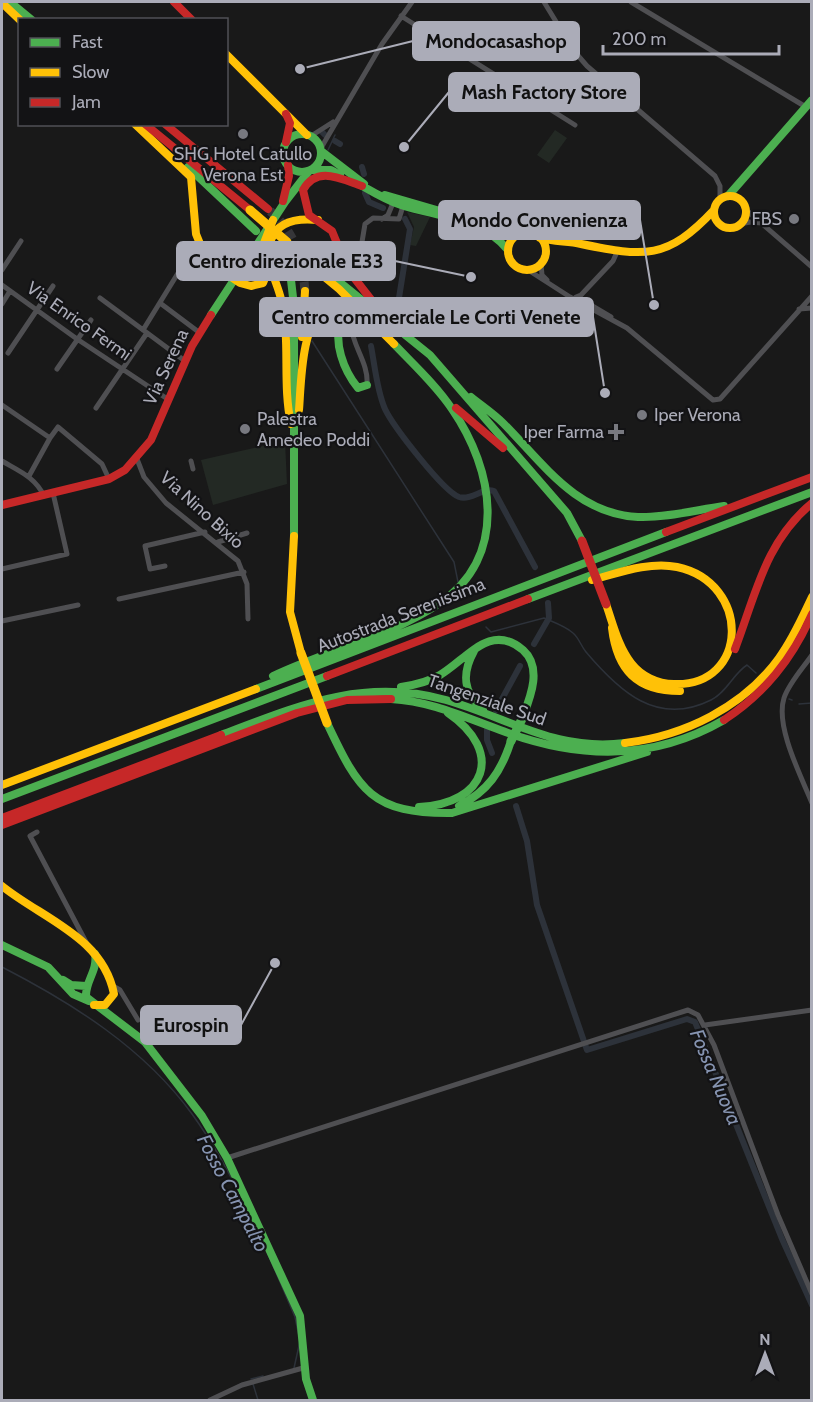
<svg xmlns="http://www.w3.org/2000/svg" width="813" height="1402" font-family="Cabin,sans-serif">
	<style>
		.green { fill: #232924 }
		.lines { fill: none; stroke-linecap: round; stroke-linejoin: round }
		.stream { stroke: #2d323a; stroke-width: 1.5 }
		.canal { stroke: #2d323a; stroke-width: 6 }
		.highway-tunnel { stroke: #363639; stroke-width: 9; stroke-dasharray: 9 4.5; stroke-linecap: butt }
		.street { stroke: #4f4f52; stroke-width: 5 }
		.fast { stroke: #4caf50; stroke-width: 8 }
		.slow { stroke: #ffc107; stroke-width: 8 }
		.jam { stroke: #c62828; stroke-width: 8 }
		.fast-bridge { stroke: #4caf50; stroke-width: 9 }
		.slow-bridge { stroke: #ffc107; stroke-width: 9 }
		.jam-bridge { stroke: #c62828; stroke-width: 9 }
		.poi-dot { fill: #787980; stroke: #131315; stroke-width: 2 }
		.labels { text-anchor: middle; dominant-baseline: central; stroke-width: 4.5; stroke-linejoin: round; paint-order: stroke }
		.poi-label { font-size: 18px; fill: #abacb8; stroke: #131315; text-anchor: end }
		.street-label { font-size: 18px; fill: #abacb8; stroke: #131315 }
		.water-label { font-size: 20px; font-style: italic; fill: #8593b0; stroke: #131315 }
		.leader { fill: none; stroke: #abacb8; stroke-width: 2 }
		.callout-dot { fill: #abacb8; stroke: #131315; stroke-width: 2 }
		.callout { fill: #abacb8; stroke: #abacb8; stroke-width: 2 }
		.callout-label { font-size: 20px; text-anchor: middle; font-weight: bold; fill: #111 }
	</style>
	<rect width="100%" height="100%" fill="#191919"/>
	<path class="green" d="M555,130l12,8 -18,25 -12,-8z
		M407,212l23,5 -14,29 -6,-1 4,-18z
		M285,441l2,43 -74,21 -12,-45z"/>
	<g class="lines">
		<path class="stream" d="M328,150l7,-15
			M312,341l142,221 4,20
			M486,627l5,5 53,-14c9,4 21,8 29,15 6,5 8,13 13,19 33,39 71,75 125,48 16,-8 22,-26 36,-35l9,8
			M789,699l3,1
			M799,704l13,-1
			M2,967c70,36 142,81 190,147 44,61 74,135 103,203l5,24 -6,27
			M251,1379l12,-3
			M253,1384l5,16"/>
		<path class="canal" d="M322,132l3,3
			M335,141l5,3
			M362,167l2,7
			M365,193l4,9 14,6
			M398,304l12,-75 -5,-10
			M371,346c4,21 6,45 14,63 8,17 58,82 74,88 13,4 23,-10 35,-6l41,76
			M534,644l15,-26 -1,-15
			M496,710l24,-44
			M487,730v10l5,13
			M516,806l11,35 10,64 50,145 100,-31 8,3 87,217 30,66"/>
		<path class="highway-tunnel" d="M270,211c26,22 32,48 35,80"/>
		<path class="street" d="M544,2l30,49 13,15 128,110 5,10v14
			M631,2l175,105
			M401,16l174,109
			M311,136l22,-14
			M321,148l61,-104 30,-42
			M745,209l67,58
			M382,219l6,-4 5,-12
			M740,224l10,-2 12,1
			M541,264l1,11 5,5
			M2,270l19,-29
			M528,270l42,27 57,31 86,72 7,-1 92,-103
			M357,272l8,-48 8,-6 26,1 4,-13
			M2,285l75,54 92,61
			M576,297l5,-2 32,-34 4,-9
			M100,298l85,63
			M160,303l40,30
			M2,304l8,-13
			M589,304l22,13
			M799,309l13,-1
			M351,325c1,21 18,38 16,60
			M143,330l40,-65
			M8,353l45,-67
			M57,369l34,-49
			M2,405l48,33 -21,38
			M96,408l51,-75
			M50,438l8,-11 44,37 7,15
			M137,459l7,18 22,26 72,58 9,23 1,35
			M2,461c17,10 33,16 42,35
			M191,461l2,8
			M218,542l29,-9
			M165,566l-15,3 -5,-23 60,-14
			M2,569l65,-15 -14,-61
			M119,599l125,-27
			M2,621l76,-16
			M812,655c-9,13 -23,28 -28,43 -9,28 17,78 28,105
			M37,832l-7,4 56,106
			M113,986l7,4 18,30
			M705,1025l107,-15
			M227,1158l461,-148 10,5 16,30 64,170 34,79
			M210,1400l32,-15 61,-17"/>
		<path class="fast" d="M10,2l22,18
			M283 153a19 19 0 1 1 38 0a19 19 0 1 1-38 0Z
			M321,151l43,33
			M188,167l68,64
			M311,170h20l9,5
			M359,184c14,8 27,16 42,21 37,12 81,13 107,45
			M385,195l134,39
			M728,196l84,-96
			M278,252l13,28 3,26v230
			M321,267l109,88 137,158 15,28
			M211,315l74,-113 24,-31
			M363,323l-9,-4 -12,1c-10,21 2,51 16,68l9,-3
			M471,397c11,9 22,16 32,26 40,40 73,91 135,94 28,1 58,-7 86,-11
			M528,599l284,-107
			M474,651c-12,22 -12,41 9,58
			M273,676c54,-26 117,-39 167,-73 69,-47 54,-133 12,-194 -16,-24 -38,-44 -58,-65
			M401,687c14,-2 27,-5 39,-12 27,-16 50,-53 83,-25 20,18 7,48 -1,69
			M256,689l410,-157
			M391,699c39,2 73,18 109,31 77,29 151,32 224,-10
			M327,723c32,68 45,91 125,90l195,-61
			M221,735c77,-29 142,-58 225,-35 63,18 110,52 179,43
			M2,799l325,-123
			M459,806c29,-15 42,-34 52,-65
			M419,807c67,-3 86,-55 29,-94
			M2,945l46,22 25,27 16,7
			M95,954c3,17 -10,27 -9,43l59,45 57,74 25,42 73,158 6,63 7,21
			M63,980l8,5 15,1"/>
		<path class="slow" d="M2,3l18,17
			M226,54l81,81
			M135,124l56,53 5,57 9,22 11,11 24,16 11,3 12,-3 4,-10 -3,-30 9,-23
			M714 212a16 16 0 1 1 32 0a16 16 0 1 1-32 0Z
			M508 251a19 19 0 1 1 38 0a19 19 0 1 1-38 0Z
			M540,238c14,4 27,3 41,6 64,13 86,16 133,-34
			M287,242l7,10 45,37 55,55
			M302,337l3,-46
			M299,410c2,-23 2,-92 28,-101 12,-4 24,5 35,10
			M291,424c-9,-41 0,-84 -10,-125 -4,-18 -18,-40 -10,-59 7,-20 28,-22 47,-20
			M294,536l-4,76 11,41
			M592,580c26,-7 58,-19 85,-13 75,16 72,120 -3,117 -17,0 -33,-8 -43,-21 -13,-17 -18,-39 -25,-59
			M612,628c5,42 25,63 68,63
			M625,743c59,-7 119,-36 154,-85 14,-19 23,-40 33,-61
			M2,785l254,-96
			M2,886c41,33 101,51 112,108l-9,11h-11"/>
		<path class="jam" d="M174,2l18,18
			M286,114l4,9 -4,19
			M145,124l105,86
			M165,124l103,85
			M362,186c-21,-7 -45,-21 -59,4l6,25 23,16 16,39 25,32
			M283,201l6,-25 -1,-11
			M456,408l47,40
			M2,505l107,-26 16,-9 26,-30 41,-94 19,-31
			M666,532l146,-55
			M735,649c21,-55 30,-107 77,-146
			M327,676l201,-77
			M724,720c41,-27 68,-61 88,-106
			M2,818l219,-83
			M2,825l295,-112 50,-13 44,-1"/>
		<path class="fast-bridge" d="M511,741l11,-22"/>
		<path class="slow-bridge" d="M250,210l37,32
			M301,653l26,70"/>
		<path class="jam-bridge" d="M582,541l24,63"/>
	</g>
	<g class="poi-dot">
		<circle cx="243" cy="134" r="6"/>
		<circle cx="794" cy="219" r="6"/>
		<circle cx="642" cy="415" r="6"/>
		<circle cx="245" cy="429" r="6"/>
		<path d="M613 423h6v6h6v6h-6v6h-6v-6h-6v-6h6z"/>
	</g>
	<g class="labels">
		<g class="poi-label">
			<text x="243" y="154" text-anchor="middle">SHG Hotel Catullo<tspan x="243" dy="21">Verona Est</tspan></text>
			<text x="782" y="219">FBS</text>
			<text x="654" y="415" text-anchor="start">Iper Verona</text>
			<text x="257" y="419" text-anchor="start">Palestra<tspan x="257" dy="21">Amedeo Poddi</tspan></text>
			<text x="604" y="432">Iper Farma</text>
		</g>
		<g class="street-label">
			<text transform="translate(79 321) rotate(35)">Via Enrico Fermi</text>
			<text transform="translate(166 367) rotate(-65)">Via Serena</text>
			<text transform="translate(202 510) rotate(42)">Via Nino Bixio</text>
			<text transform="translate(401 615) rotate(-21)">Autostrada Serenissima</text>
			<text transform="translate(487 700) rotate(19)">Tangenziale Sud</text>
		</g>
		<g class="water-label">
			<text transform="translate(716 1077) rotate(67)">Fossa Nuova</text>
			<text transform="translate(233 1193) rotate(62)">Fosso Campalto</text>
		</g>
	</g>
	<path class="leader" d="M300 69L413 41M404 147L449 92M654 305L640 220M471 277L395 261M605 393L593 317M275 963L241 1025"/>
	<g class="callout-dot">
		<circle cx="300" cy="69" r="6"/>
		<circle cx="404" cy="147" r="6"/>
		<circle cx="654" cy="305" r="6"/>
		<circle cx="471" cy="277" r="6"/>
		<circle cx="605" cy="393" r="6"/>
		<circle cx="275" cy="963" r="6"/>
	</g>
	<g class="callout">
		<rect x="413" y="22" width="166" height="38" rx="6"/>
		<rect x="449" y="73" width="190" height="38" rx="6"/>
		<rect x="439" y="201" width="201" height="38" rx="6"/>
		<rect x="177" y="242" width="218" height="38" rx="6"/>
		<rect x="260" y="298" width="333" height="38" rx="6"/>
		<rect x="141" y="1006" width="100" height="38" rx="6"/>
	</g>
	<g class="callout-label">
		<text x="496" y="48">Mondocasashop</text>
		<text x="544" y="99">Mash Factory Store</text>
		<text x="539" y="227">Mondo Convenienza</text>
		<text x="286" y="268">Centro direzionale E33</text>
		<text x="426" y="324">Centro commerciale Le Corti Venete</text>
		<text x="191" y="1032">Eurospin</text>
	</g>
	<rect width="813" height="1402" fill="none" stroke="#abacb8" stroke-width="6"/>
	<rect x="18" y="18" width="210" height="108" fill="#131315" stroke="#505056" stroke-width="1.5"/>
	<rect x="30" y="38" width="30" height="9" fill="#4caf50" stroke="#505056" stroke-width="1.5"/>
	<text x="72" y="48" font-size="18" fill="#abacb8">Fast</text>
	<rect x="30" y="68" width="30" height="9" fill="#ffc107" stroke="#505056" stroke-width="1.5"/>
	<text x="72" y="78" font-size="18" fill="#abacb8">Slow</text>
	<rect x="30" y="98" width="30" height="9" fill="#c62828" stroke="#505056" stroke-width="1.5"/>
	<text x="72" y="108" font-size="18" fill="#abacb8">Jam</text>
	<g transform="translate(765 1354)" stroke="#131315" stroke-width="4.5" paint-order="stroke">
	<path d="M0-4.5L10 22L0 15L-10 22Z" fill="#abacb8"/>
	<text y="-9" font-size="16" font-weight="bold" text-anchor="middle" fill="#abacb8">N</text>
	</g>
	<path d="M603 45v9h176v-9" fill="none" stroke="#abacb8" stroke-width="3"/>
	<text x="612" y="45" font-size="18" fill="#abacb8" stroke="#131315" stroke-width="4.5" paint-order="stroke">200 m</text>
</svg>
